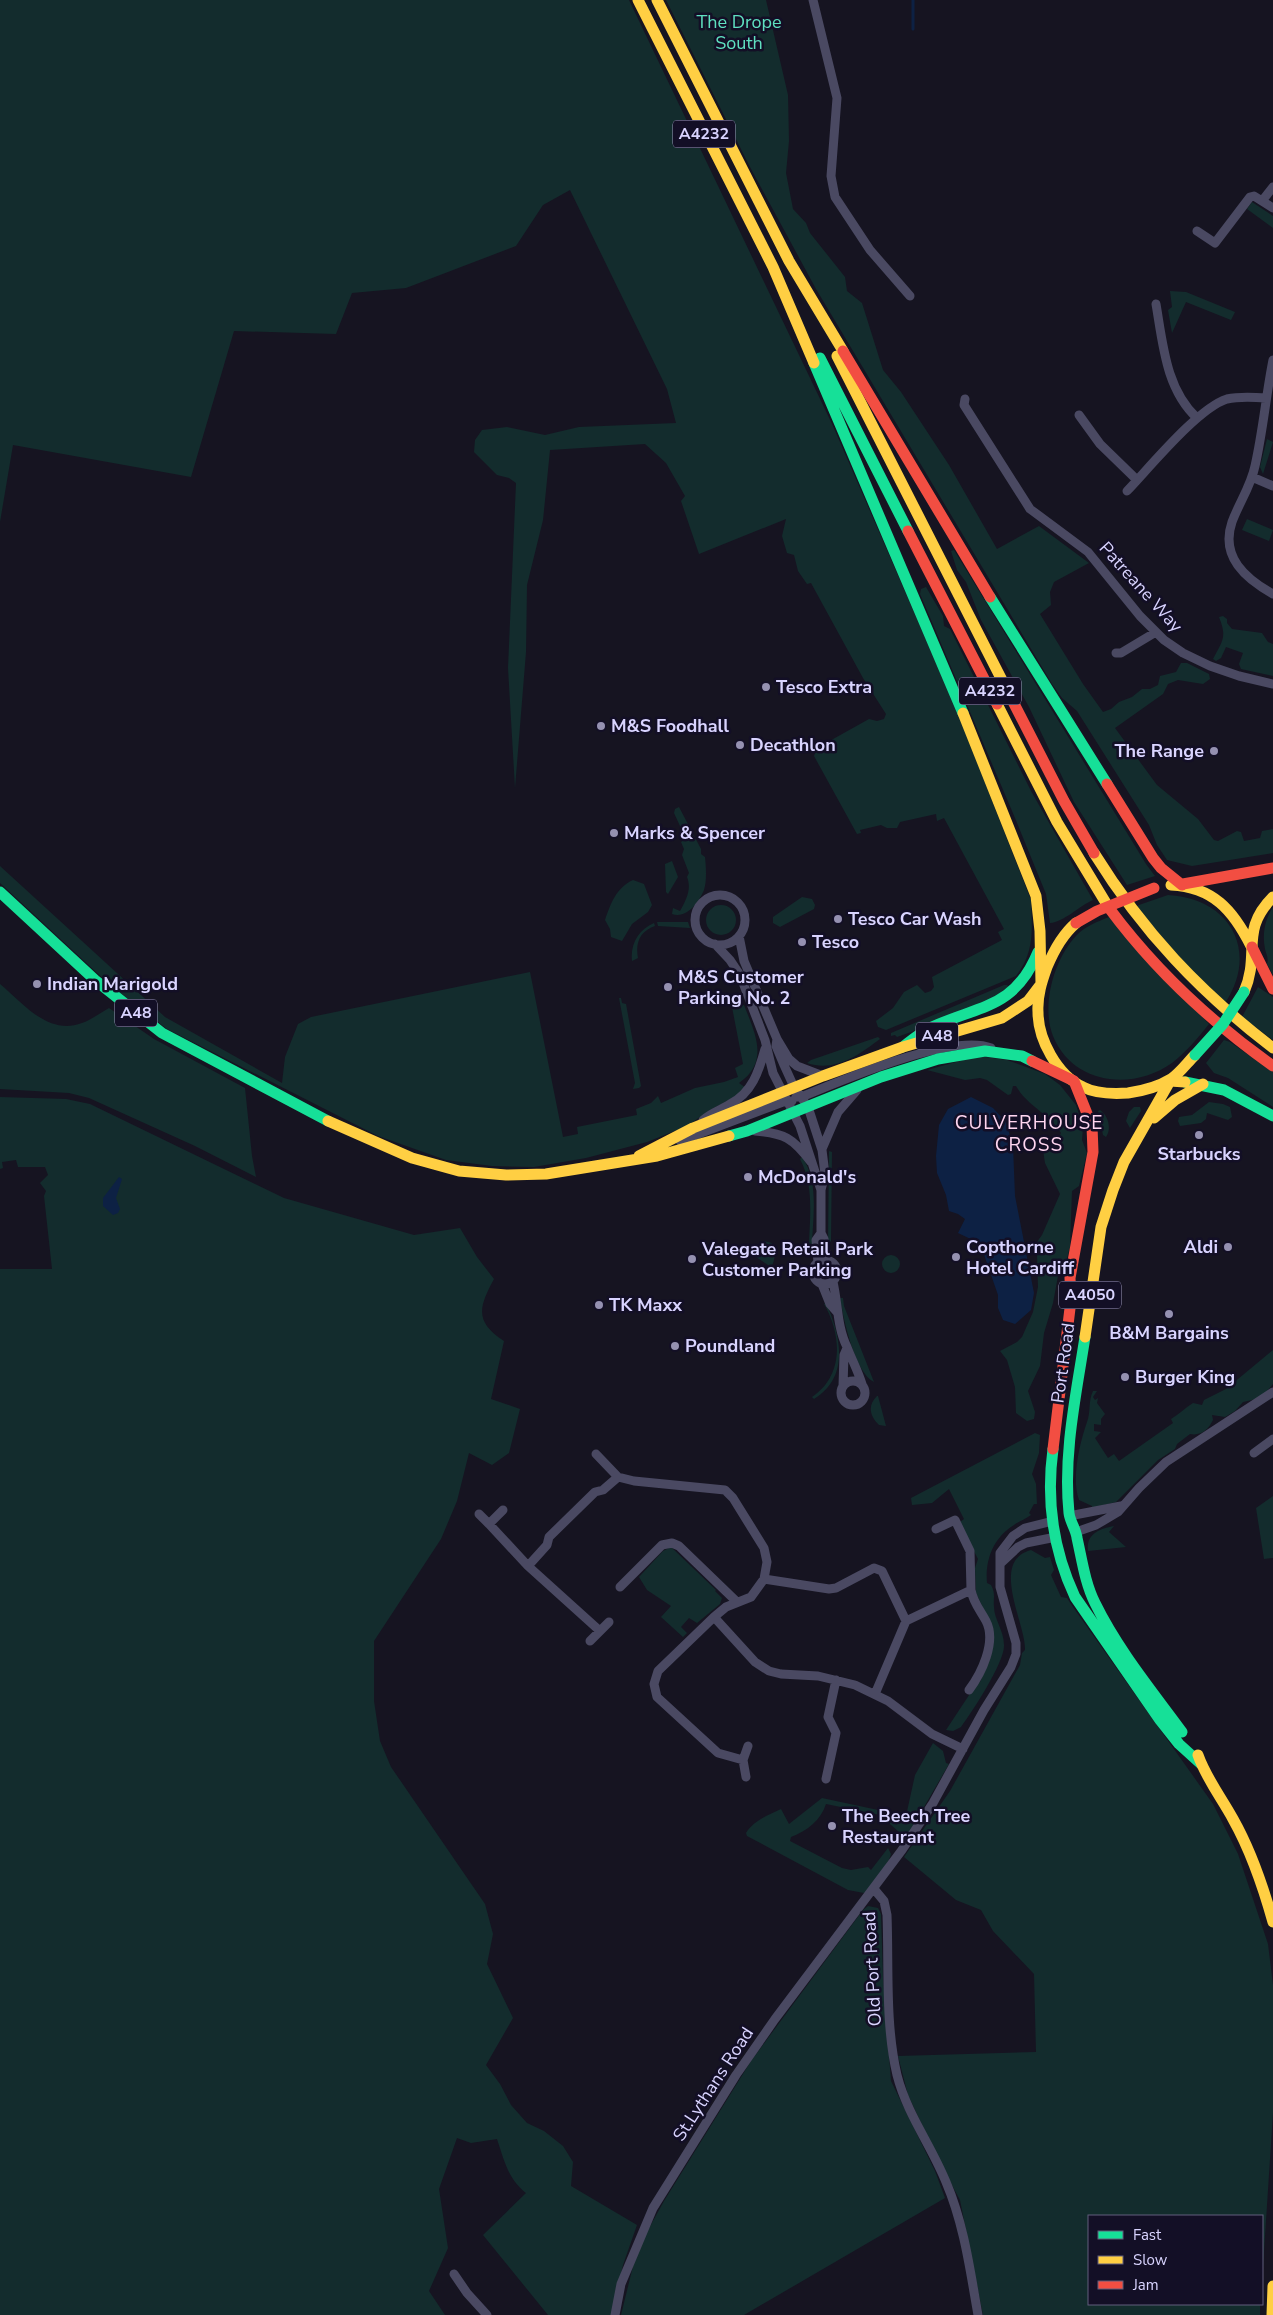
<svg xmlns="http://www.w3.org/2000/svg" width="1273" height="2315" font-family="'Nunito Sans',sans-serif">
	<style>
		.green { fill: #132c2d }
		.water { fill: #0d2144 }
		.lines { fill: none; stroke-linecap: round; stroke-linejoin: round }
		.stream { stroke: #0d2144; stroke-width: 3 }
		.street { stroke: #4a4962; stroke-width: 9 }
		.fast { stroke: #16e098; stroke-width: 11 }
		.slow { stroke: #ffcf43; stroke-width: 11 }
		.jam { stroke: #f24e42; stroke-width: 11 }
		.fast-bridge { stroke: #16e098; stroke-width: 11 }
		.jam-bridge { stroke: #f24e42; stroke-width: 11 }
		.poi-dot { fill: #9591b1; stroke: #130f26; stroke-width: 2 }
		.labels { text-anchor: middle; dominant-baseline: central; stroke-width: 5; stroke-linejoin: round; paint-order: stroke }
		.shield { fill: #130f26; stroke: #9e99be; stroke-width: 1 }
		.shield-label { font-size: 16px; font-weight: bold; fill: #d9d4ff }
		.park-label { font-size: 18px; fill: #5fe0c0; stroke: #130f26 }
		.street-label { font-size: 18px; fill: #d9d4ff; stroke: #130f26 }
		.poi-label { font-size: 18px; font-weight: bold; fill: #d9d4ff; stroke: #130f26; text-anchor: start }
		.neighbourhood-label { font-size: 19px; letter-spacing: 1px; fill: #ffd6f0; stroke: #130f26 }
	</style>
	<rect width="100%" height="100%" fill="#161421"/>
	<path class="green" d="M0,0h629l204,426 121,278 77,196c1,29 4,52 -15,76l-130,54 -8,-3 -2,-6 17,-13 11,-16 13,-7 8,8 6,-2 3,-4 -2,-10 70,-37 -4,-8 6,-3 -60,-111 -7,3 -1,-7 -36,8 -3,6h-10l-6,-3 -21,5 1,3 -4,1 -43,-78 3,-8 52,-29 8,2 7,-2 2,-5 -23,-36 -52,-95 -4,1 -9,-13 -4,-16 -7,-2 -5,-17 4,-17 -87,35 -18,-53 4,-5 -19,-33 -21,-19 -95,6 -7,70 -16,65 -1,67 -11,136 -7,-120 8,-185 -7,-5 -12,-3 -23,-23 1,-12 7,-10 25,-3 38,8 34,-8 97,-4 -9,-34 -97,-199 -27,15 -27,41 -110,42 -54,5 -16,41 -102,-3 -43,146 -178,-32 -13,77z
		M666,0h100l22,95 1,46 -3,32 7,36 13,14 4,10 35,44 2,14 15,12 21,67 18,22 48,73 48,84 42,-23 50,37 -35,19 -4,10 1,13 -11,9 43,70 20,28 8,-3 8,-7 13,-5 10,-8h8l8,-4 2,-9 16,-4 5,-9h6l22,11 1,5 -7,5 -25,-4 -10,4 -5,10 -48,34 42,57 41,34 16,21 4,1 19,-10 4,1 3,9 16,-3 2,-7 11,-2v24l-81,13 -25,-6 -10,-15 -8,-20 -72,-114 -15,-13 -10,-14 -236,-395 -66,-122z
		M1252,202l21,14v12l-26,-19z
		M1170,291l16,1 49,20 -4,8 -45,-18 -14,31 -4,-23 4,-3z
		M1267,439l6,3 -10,32 -3,-7z
		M1247,519l26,11 -4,11 -27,-11z
		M954,550l192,314 9,12 -28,9 -53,-83 -45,-95 -48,-87 -15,-38 -9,-12 -6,-19z
		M926,587l17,29 1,10 6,3 81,162 62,109c-14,6 -29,22 -43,23l-4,-29 -31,-76 -95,-224 1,-5z
		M1223,616l4,3v4l5,6 30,4 6,9 5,2v32l-32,-7 -2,-5 4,-11 -17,-6 -5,11 -5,3 -3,-2c10,-19 14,-22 6,-42z
		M679,807l22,42v5l4,3c1,9 2,24 -1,33 -5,12 -17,29 -32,24l1,-6 7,3c6,-11 12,-22 7,-34l2,-4 -7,-18 2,-6 -3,-7 5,-3 -12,-26 1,-4z
		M672,861l6,16 -10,17 -2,-2 -1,-28z
		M0,866l165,151 117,66 3,-26 13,-33 13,-7 219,-45 33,165 15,-3 -1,-7 60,-12 -1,-6 15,-6 7,-7 3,7 34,-15 29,-6 14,-5 -3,-9 8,-4 -11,-57 12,-2c11,28 26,57 -5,78l7,5 -6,6 -30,16 -23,16 -40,16 -61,16 -52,9 -42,-1 -46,-6 -68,-24 -211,-107 -57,-44 -110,-102z
		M633,880l11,4 8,21 -4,7 -16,12 -10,17 -11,-4 -1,-8 -5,-9c6,-17 11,-32 28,-40z
		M1168,895c61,3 92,55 57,108l-41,-40 -48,-57z
		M802,897l10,2 3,6 -1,4 -34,18 -7,-4v-6z
		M706 920a15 15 0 1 1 30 0a15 15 0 1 1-30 0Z
		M1273,907v68l-6,-11c2,-6 -1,-10 -2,-15 -3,-15 0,-30 8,-42z
		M1109,917l100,107c-11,14 -23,28 -37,39 -39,28 -99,22 -119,-27 -12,-30 1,-77 23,-100 9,-10 21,-14 33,-19z
		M657,922h31l2,6 -32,-2z
		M654,923l1,3c-15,5 -20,17 -17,32l-6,3c-2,-17 7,-32 22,-38z
		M0,984c23,19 48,52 82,39 9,-3 18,-10 27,-15l45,31 91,49 7,68 4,21 -61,-31 -106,-48 -20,-5 -69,-4z
		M1004,985h3l5,5 -42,21 -73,26 -2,-2 -4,1v-3z
		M1258,987l15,10v43l-31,-23z
		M619,998h2l1,5 4,1 15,82 -2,2 -6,1 2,-6z
		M878,1037l2,2c-20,15 -45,34 -73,24l4,-3z
		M1224,1040l6,2 43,30v35l-45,-29 -14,-5 -8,-10z
		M978,1056l29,4 38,14 15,11 16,20 7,22 -1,13 5,13 -8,33 -7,5 -2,56 -6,23 -6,6 -5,27 -9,30 -4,33 -12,25 7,21 -1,7 -7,2 -11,-8 -1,-26 -8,-27 -7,-9 17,-9 5,-5 11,-25 5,-25 -1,-33 -3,-8 8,-11 18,-41 -15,-31 -2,-13 15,-11 3,-6c-11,-19 -34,-27 -45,-47h-3l-2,8 -3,1 -21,-15 -7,-2 -15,2 -38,-10z
		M0,1097l66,2 24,5 194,94 130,37 46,-7 17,29 17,22c-15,28 -20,42 10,62l-13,58 29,10 -11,44 -17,12 -23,-12 -12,48 -16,38 -67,102v60l6,40 11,26 94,137 8,30 -6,30 26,54 -27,47 14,19 11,21 16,18 17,8 19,15 10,16 -2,24 66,39 -14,40 -11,50h-64l-65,-80 43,-42c-18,-14 -22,-33 -29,-54l-26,4 -14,-5 -18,51 9,59 -19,43 16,24h-445v-1046h52l-8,-73 2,-5 -6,-8 8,-8 -3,-8h-27l-2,-7 -14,2 1,6 -3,1z
		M1209,1102l14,2 7,3 2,10 -4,3 -21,-7 -1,6 -5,4 -21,3 -2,-5 1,-4 13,-2z
		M1134,1107h6l1,4 -11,17 -4,-7 3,-9z
		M1100,1110c8,5 12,19 6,27l-3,-2 -5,-24z
		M829,1151l3,1 -1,89 -3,3z
		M802,1157c17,24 11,59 10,87h-3c1,-29 5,-59 -9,-85z
		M764,1241l8,2c3,7 4,17 -1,24l-21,-14 2,-4 6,-2z
		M882 1264a9 9 0 1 1 18 0a9 9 0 1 1-18 0Z
		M840,1298h3l1,8 30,76c-19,-9 -31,-64 -34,-84z
		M826,1303c15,33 24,74 -12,96l-2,-2c32,-21 30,-62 12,-93z
		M1273,1350v34l-12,14 -18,4 -8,9 -10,6 -13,-2 1,5c-5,10 -12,16 -23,14l-13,10 -2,5 -17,11 -42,42 -24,6v-2l-13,-6c-8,-22 1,-58 8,-78 4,-10 1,-21 6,-31h4l-4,6 2,3 3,-2 -1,5 8,11 -4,5v6l-7,-1v7l7,1 -6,6 13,20 6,-4 5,7 54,-38 -2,-4c7,-4 14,-11 22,-16l9,2 2,-5 22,-11z
		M877,1396h1l8,30 -7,-1c-9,-9 -12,-19 -2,-29z
		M1035,1433l5,2 -1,18 -7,21 4,10 1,20h-3l-5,9 2,2c-5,4 -12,6 -17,10 -21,13 -29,35 -27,58l4,2c5,9 2,14 3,22 0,12 10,24 10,38 1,17 -32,67 -43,82l-8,4 -7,-1 31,-47 3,-1 9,-22 -6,-52 -7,-15 -1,-25 3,-9 -17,-33 -1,-4 4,-3 -15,-30 -17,14 -20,2 -1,-7z
		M1273,1496v62l-9,1 -8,-51z
		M1114,1526l-5,6 17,15 -38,4c-2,-17 11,-22 26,-25z
		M671,1547l45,43 -1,1 7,7 -2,6 -23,19 -8,-5 -8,9 6,6 -4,4 -22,-20 10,-11 -24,-16 -8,-13 24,-26z
		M1031,1550l14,8 5,-1 4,13 -3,5 10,22 6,1 6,9 140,197 25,50 30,90 5,41v128l-11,169v-66h-173v88h171v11h-277l-23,-115 -19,-35 -33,-70 -10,-39 138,-4 -2,-78 -41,-43 -12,-21 -25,-10 -52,-43 46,-66 70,-126 2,-12 3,-3c1,-26 -36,-89 6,-100z
		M933,1743l10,8 3,12 3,1 -32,55v4l-14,16 -9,1 5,-8 -9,-8v-7l-64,-13c-5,16 -19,27 -35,33l-1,4 52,27 9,2 17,-3 3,3 17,-22 3,6 -2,6 -20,30 -5,3 -16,-3 -101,-54 -1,-3c7,-12 22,-18 35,-24l8,15 33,-26 84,18 9,-41z
		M868,1906l10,2 3,6 2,63 8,104 44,90 10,27 -201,117h-123l16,-65 27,-49 87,-140 112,-151z"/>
	<path class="water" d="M971,1097l22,11 13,14 7,24 2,50 19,97 -3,17 -16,14 -12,-4 -5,-12v-13l-17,-49 -3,1 1,-4 -21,-10 7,-14 -7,-5 -9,-3 -3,-16 -9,-22 -1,-17 3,-31 9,-16z
		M119,1177l3,2 -6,19 4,11 -2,4 -5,2 -10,-9v-8z"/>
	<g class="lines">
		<path class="stream" d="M913,0v29"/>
		<path class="street" d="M813,0l24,98 -6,78 4,21 35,53 40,46
			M1262,201l11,-14
			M1197,231l18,12 35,-46 4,-1 19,12
			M1156,304c7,41 10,85 41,114
			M1273,360c-7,35 -10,71 -18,106 -4,20 -16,37 -23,56 -12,35 14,57 41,72
			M965,399l-1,6 66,104 58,43 52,64 24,24 19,13 27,13 29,10 34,8
			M1079,415l21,29 37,36
			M1252,477l21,9
			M1127,491c23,-24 71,-83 100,-92 13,-3 26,-2 39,-1
			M1116,653h5l35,-21
			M695 920a25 25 0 1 1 50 0a25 25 0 1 1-50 0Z
			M739,936l5,25 33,78 12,20 8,7 26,10
			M715,944l15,16 10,15 25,65 8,33 27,53 21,64
			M777,1039l-1,7 8,19 10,22 14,20 14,43 3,24 -4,16v43l-5,7 2,22
			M796,1097h5c40,-16 152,-65 190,-49
			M703,1120c9,-8 18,-10 27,-16 22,-11 29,-33 35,-55
			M755,1131c29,2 38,7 56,31
			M680,1141l103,-39 9,-1
			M822,1149l16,-37 19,-22
			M821,1233l3,6 3,21
			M813 1272a12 12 0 1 1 24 0a12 12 0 1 1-24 0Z
			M833,1282c5,21 4,45 14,65 5,13 11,24 15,37
			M822,1284l8,20 7,8
			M841 1393a12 12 0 1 1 24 0a12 12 0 1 1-24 0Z
			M843,1386l1,-31 3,-7
			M1254,1453l19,-14
			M596,1454l22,23 16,4 91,9 8,8 31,50 3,14 -3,17 -13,18 -25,10 -12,10 -56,54 -4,13 3,13 61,56 25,7
			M479,1514l10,10 14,-14
			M1069,1516l52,-10
			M489,1524l39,42 19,-21 2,-8 46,-45 8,-2 15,-13
			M1076,1532l20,-7 22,-13 21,-24 27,-26 107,-70
			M1001,1563l17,-16 8,-4 30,-6
			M528,1566l72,65
			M764,1579l65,10 7,-1 38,-20 8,3 24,50 -31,73
			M620,1587l42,-42 10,-2 7,3 58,56
			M714,1617l41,45 14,9 12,3 37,2 37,9 33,16 44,33 31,15
			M906,1621l65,-31 -1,-39 -15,-31 -19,9
			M590,1641l19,-19
			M969,1690c12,-16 28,-48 17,-69 -6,-11 -13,-19 -15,-31
			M746,1777l-3,-17 5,-14
			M826,1779l10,-46 -8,-16 8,-37
			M874,1889l10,12 3,14c2,52 -2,109 10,160 10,39 34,70 49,107 18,42 24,88 32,133
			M454,2274l13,19 20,22
			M615,2315l6,-31 32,-76 83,-133 39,-56 127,-169 31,-47 51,-93 27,-43 5,-13v-11l-16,-56v-34l13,-17 12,-8 28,-7"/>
		<path class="fast" d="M820,358l88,173
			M814,363l149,350
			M990,597l117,187
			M0,892l95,88 67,53 166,88
			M903,1047c9,-7 18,-15 29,-20 49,-22 83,-19 106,-75
			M1185,1082l39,8 49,26
			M729,1136l18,-5 134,-54 57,-18 47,-8 37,5 10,5
			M1085,1337c-9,58 -22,117 -16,176 1,9 7,16 8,25 5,22 8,45 18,65 23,47 57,88 87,129
			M1053,1449c-7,52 0,101 22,148l85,123 19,24 22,20"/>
		<path class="slow" d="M638,0l135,267 41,96
			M657,0l132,261 54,90
			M837,356l169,332
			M997,704l60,118 52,86
			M963,713l73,183 4,35 1,53
			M1094,853c49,79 106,139 179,195
			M1171,885c42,2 62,25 80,61
			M1076,923c-14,12 -22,27 -29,44 -5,14 -10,29 -9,45 0,27 19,63 45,75 13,7 30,7 45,6 14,-2 30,-6 43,-14 9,-6 16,-16 24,-24
			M1244,992c17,-39 -5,-61 29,-95
			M1154,1118l21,-18 28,-16
			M328,1121l84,37 47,13 47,4 40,-1 111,-18 72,-20
			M639,1156l54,-28 130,-52 80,-29 99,-29 26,-17 13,-17
			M1085,1337l16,-110 12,-37 11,-28 46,-81 15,1
			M1198,1755c8,23 23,42 35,64 18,32 30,67 40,103
			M1272,2315l1,-29"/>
		<path class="jam" d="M843,351l147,246
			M908,531l89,173
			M1006,688l58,113 30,52
			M1107,784l46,74 8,10 21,17
			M1183,884l90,-16
			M1109,908c46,62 102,114 164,158
			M1252,947l21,42
			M1032,1061l42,20 18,45 1,26 -23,126 1,22 -18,149"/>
		<path class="fast-bridge" d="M1195,1055l28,-31 21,-32"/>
		<path class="jam-bridge" d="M1076,923l21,-12 57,-23"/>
	</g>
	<g class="poi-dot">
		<circle cx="766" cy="687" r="5"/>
		<circle cx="601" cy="726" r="5"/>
		<circle cx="740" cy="745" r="5"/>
		<circle cx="1214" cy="751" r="5"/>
		<circle cx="614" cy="833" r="5"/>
		<circle cx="838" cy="919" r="5"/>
		<circle cx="802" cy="942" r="5"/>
		<circle cx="37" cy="984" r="5"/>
		<circle cx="668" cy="987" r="5"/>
		<circle cx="1199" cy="1135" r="5"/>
		<circle cx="748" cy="1177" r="5"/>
		<circle cx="1228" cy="1247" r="5"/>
		<circle cx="956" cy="1257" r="5"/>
		<circle cx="692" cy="1259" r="5"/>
		<circle cx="599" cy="1305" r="5"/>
		<circle cx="1169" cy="1314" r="5"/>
		<circle cx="675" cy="1346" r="5"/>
		<circle cx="1125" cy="1377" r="5"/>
		<circle cx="832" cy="1826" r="5"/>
	</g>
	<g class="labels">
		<g class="shield">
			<rect x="673" y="120.5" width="62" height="27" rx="4"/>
			<rect x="959" y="677.5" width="62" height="27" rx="4"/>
			<rect x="115" y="999.5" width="42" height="27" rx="4"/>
			<rect x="916" y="1022.5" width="42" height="27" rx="4"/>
			<rect x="1059" y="1281.5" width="62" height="27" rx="4"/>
		</g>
		<g class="shield-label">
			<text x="704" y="134">A4232</text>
			<text x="990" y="691">A4232</text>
			<text x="136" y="1013">A48</text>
			<text x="937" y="1036">A48</text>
			<text x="1090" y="1295">A4050</text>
		</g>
		<g class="park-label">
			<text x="739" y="22">The Drope<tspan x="739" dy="21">South</tspan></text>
		</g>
		<g class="street-label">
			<text transform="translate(1141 587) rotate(48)">Patreane Way</text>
			<text transform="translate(1063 1363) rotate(-82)">Port Road</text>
			<text transform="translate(872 1969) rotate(-93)">Old Port Road</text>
			<text transform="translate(713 2084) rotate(-57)">St.Lythans Road</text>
		</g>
		<g class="poi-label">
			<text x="776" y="687">Tesco Extra</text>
			<text x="611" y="726">M&amp;S Foodhall</text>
			<text x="750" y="745">Decathlon</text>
			<text x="1204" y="751" text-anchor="end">The Range</text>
			<text x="624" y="833">Marks &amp; Spencer</text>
			<text x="848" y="919">Tesco Car Wash</text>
			<text x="812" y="942">Tesco</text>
			<text x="678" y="977">M&amp;S Customer<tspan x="678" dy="21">Parking No. 2</tspan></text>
			<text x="47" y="984">Indian Marigold</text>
			<text x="1199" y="1154" text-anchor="middle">Starbucks</text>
			<text x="758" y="1177">McDonald's</text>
			<text x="966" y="1247">Copthorne<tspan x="966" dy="21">Hotel Cardiff</tspan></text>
			<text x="1218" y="1247" text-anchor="end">Aldi</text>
			<text x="702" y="1249">Valegate Retail Park<tspan x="702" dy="21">Customer Parking</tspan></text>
			<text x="609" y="1305">TK Maxx</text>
			<text x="1169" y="1333" text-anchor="middle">B&amp;M Bargains</text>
			<text x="685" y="1346">Poundland</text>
			<text x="1135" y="1377">Burger King</text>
			<text x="842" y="1816">The Beech Tree<tspan x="842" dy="21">Restaurant</tspan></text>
		</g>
		<g class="neighbourhood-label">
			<text x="1029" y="1123">CULVERHOUSE<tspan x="1029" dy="22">CROSS</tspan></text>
		</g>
	</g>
	<rect x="1088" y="2215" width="175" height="90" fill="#130f26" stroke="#625e7d"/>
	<rect x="1098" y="2231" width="25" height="8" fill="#16e098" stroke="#625e7d"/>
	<text x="1133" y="2240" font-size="15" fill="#d9d4ff">Fast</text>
	<rect x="1098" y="2256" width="25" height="8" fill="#ffcf43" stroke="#625e7d"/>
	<text x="1133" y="2265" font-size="15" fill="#d9d4ff">Slow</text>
	<rect x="1098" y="2281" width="25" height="8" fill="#f24e42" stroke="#625e7d"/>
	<text x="1133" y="2290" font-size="15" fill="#d9d4ff">Jam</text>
</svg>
